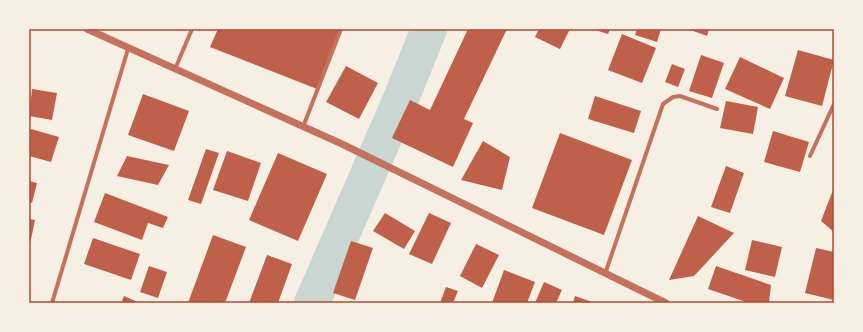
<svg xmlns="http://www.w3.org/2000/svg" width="863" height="332" font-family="Karla,sans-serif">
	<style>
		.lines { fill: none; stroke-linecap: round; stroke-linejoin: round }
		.river { stroke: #c9d6d2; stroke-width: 36 }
		.building { fill: #bf614a }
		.minor { stroke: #c5725c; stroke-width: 4 }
		.tertiary { stroke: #c5725c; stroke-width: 7 }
		.neatline { fill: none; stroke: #b5482f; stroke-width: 1.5 }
	</style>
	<rect width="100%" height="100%" fill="#f6efe4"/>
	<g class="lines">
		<path class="river" d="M312,303l88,-202 29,-72"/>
	</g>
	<path class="building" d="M218,29h123l-24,60 -107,-42z
		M468,29h39l-43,90 9,4 -20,44 -61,-29 18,-38 20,10z
		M539,29h31l-10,20 -25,-12z
		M592,29h18l-2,5z
		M637,29h24l-4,13 -22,-7z
		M688,29h21l-2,7z
		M622,34l34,14 -14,35 -34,-13z
		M798,50l36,10 -12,46 -37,-10z
		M701,55l23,8 -12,35 -23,-7z
		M740,57l44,21 -14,31 -45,-20z
		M672,64l13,5 -7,18 -13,-5z
		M346,66l32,17 -19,36 -33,-17z
		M32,89l25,4 -5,27 -23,-4z
		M143,94l46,17 -15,40 -46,-16z
		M595,96l46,15 -7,22 -46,-14z
		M726,101l32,6 -5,27 -33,-6z
		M31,129l28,8 -8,25 -22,-6v-20z
		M773,131l36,11 -9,30 -36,-10z
		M560,133l72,27 -28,75 -72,-27z
		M483,141l27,16 -8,33 -41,-10z
		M206,149l13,4 -18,51 -13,-4z
		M227,151l34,12 -13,38 -35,-11z
		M278,153l49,21 -29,67 -49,-21z
		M127,156l42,9 -11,20 -41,-9z
		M726,166l18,7 -14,40 -19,-6z
		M29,181l8,2 -5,20 -3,-1z
		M833,190h1v42l-13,-11z
		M105,193l63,24 -5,11 -15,-5 -6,17 -48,-18z
		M385,213l30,18 -11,18 -31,-18z
		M429,213l22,10 -19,41 -23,-10z
		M698,216l36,17 -40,43 -25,4z
		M29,219l6,1 -5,24h-1z
		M213,235l33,12 -21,56h-37z
		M93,238l47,16 -9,26 -47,-16z
		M752,240l30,7 -7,30 -30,-7z
		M351,241l22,7 -18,52 -22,-7z
		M476,244l23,11 -17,33 -22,-12z
		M816,248l18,4v48l-29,-7z
		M267,255l25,9 -14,39h-29z
		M149,266l18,6 -9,26 -18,-6z
		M716,266l55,19 -2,18h-20l-41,-14z
		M504,270l31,12 -8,21h-35z
		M544,282l18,8 -6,13h-21z
		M446,287l12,4 -5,12h-13z
		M124,296l16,7h-19z
		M575,296l20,7h-22z"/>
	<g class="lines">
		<path class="minor" d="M175,69l17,-40
			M303,127l38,-98
			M810,156l24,-52
			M605,274l58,-170 10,-7 7,-1 37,13
			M52,303l76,-254"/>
		<path class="tertiary" d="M87,29l255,115 324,159"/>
	</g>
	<rect width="863" height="332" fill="none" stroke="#f6efe4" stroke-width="60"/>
	<rect x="30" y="30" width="803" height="272" class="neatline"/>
</svg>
